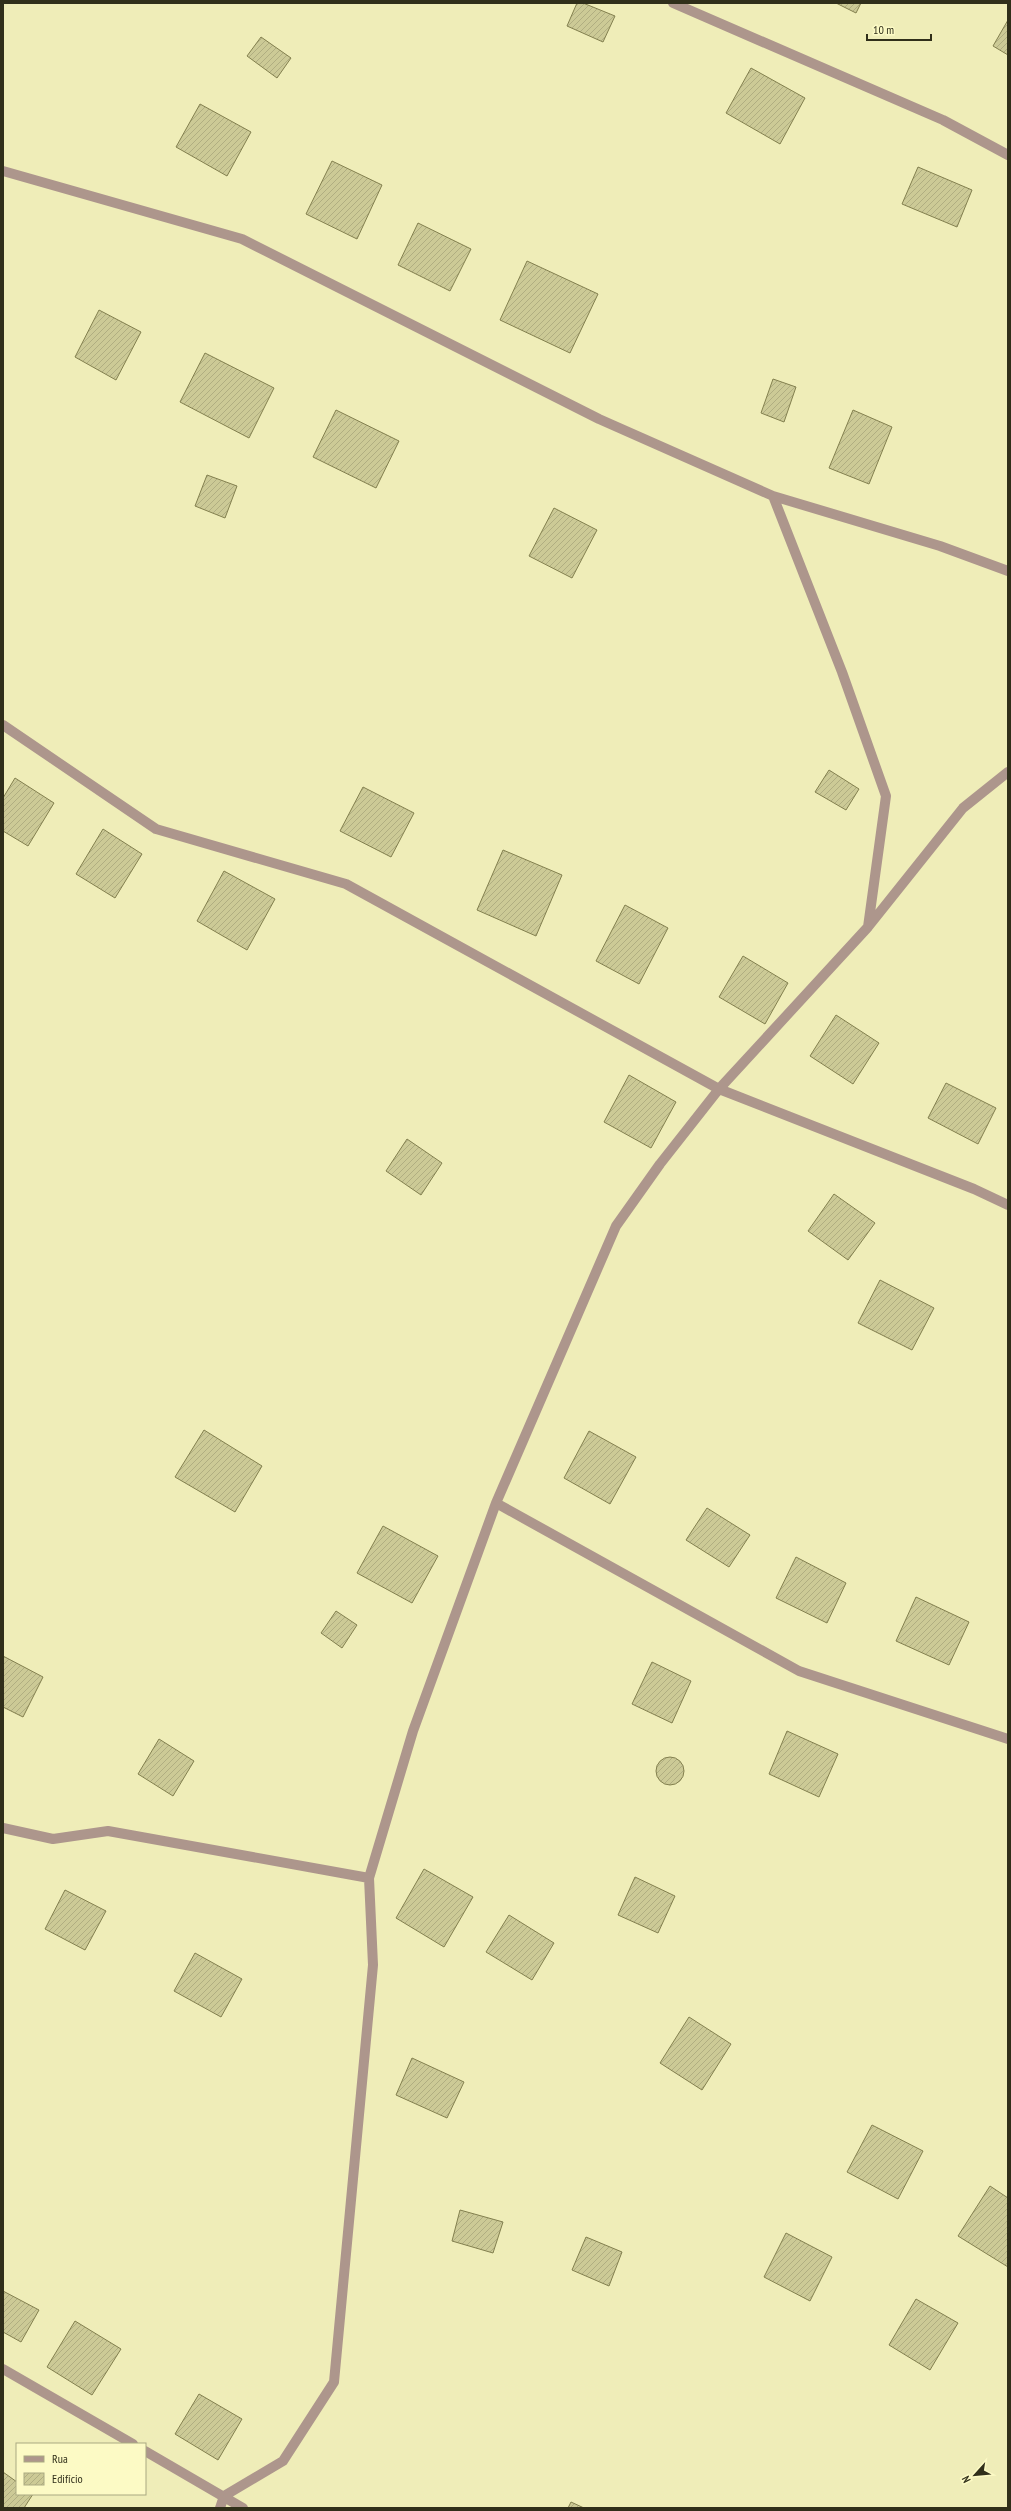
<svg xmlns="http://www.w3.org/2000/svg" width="1011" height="2511" font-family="'PT Sans Narrow',sans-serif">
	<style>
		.building { fill: url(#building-hatch); stroke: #83804f }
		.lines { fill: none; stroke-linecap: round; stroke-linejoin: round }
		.minor { stroke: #ad968c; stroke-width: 10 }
	</style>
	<defs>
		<pattern id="building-hatch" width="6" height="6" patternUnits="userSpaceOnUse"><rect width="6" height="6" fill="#ccca96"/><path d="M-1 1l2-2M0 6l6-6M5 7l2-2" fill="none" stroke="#b0ae81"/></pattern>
	</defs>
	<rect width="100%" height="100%" fill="#efedb8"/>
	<path class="building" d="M577,3h6l32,13 -12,26 -36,-16z
		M836,3h25l-5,10z
		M1008,20v35l-15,-9z
		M261,37l30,21 -14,20 -30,-22z
		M751,68l54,30 -25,46 -54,-31z
		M200,104l51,28 -24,44 -51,-29z
		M332,161l50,24 -25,54 -51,-25z
		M918,167l54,23 -15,37 -55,-23z
		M418,223l53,26 -21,42 -52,-26z
		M527,261l71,33 -28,59 -70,-33z
		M99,310l42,22 -25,48 -41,-23z
		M205,353l69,35 -25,50 -69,-36z
		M773,379l23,8 -12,35 -23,-9z
		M336,410l63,31 -23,47 -63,-31z
		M853,410l39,17 -23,57 -40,-16z
		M207,475l30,11 -12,32 -30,-12z
		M554,508l43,22 -25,48 -43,-22z
		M829,770l30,19 -13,21 -31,-18z
		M15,778l39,25 -26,43 -25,-15v-33z
		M363,787l51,26 -23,44 -51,-26z
		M103,829l39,25 -27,44 -39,-24z
		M503,850l59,25 -26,61 -59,-26z
		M224,871l51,28 -28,51 -50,-29z
		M625,905l43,23 -29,56 -43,-23z
		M743,956l45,27 -23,41 -46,-27z
		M836,1015l43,28 -26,41 -43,-28z
		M629,1075l47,27 -25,46 -47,-26z
		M946,1083l50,25 -18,36 -50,-26z
		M407,1139l35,24 -21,32 -35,-24z
		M834,1194l41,29 -27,37 -40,-29z
		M880,1280l54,28 -22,42 -54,-27z
		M204,1430l58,36 -27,46 -60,-35z
		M589,1431l47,26 -26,47 -46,-26z
		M707,1508l43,27 -21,32 -43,-27z
		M383,1526l55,30 -26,47 -55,-30z
		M796,1557l50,26 -19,40 -51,-25z
		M916,1597l53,25 -20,43 -53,-24z
		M336,1611l21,14 -15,23 -21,-15z
		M3,1656l40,21 -20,40 -20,-10z
		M652,1662l39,19 -19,42 -40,-19z
		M787,1731l51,23 -19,43 -50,-23z
		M159,1739l35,22 -21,35 -35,-22z
		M656 1771a14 14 0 1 1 28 0a14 14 0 1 1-28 0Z
		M424,1869l49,28 -29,50 -48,-29z
		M635,1877l40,19 -17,37 -40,-18z
		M65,1890l41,21 -21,39 -40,-21z
		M509,1915l45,28 -22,37 -46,-28z
		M195,1953l47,26 -21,38 -47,-26z
		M689,2017l42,27 -29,46 -42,-27z
		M412,2058l52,24 -17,36 -51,-23z
		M872,2125l51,26 -25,48 -51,-27z
		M990,2186l18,12v69l-50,-31z
		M460,2210l43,12 -10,31 -41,-12z
		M786,2233l46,24 -22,44 -46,-24z
		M586,2237l36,15 -13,34 -37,-16z
		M3,2291l36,19 -18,32 -18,-10z
		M916,2299l42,24 -28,47 -41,-25z
		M75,2321l46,28 -29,46 -45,-28z
		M199,2394l43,25 -24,41 -43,-26z
		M3,2472l14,10v12h16l-9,14h-21z
		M571,2502l13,6h-16z"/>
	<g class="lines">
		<path class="minor" d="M673,3l270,117 65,35
			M3,171l239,68 357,180 174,77 167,50 68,25
			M773,496l69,176 44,124 -18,131
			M3,725l153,104 190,55 373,205 255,100 34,16
			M496,1503l303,168 209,68
			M3,1828l50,11 55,-8 261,47
			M3,2369l130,75
			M145,2451l98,57
			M220,2508l4,-12 59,-35 51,-79 39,-417 -4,-87 44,-147 83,-228 120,-277 44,-62 59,-75 149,-162 95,-119 45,-36"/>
	</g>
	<rect width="1011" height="2511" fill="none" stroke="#302f1a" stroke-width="8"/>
	<rect x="16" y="2443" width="130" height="52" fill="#fcfac5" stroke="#aaa981"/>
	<rect x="24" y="2456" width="20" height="6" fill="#ad968c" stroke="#aaa981"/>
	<text x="52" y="2463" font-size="12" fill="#302f1a">Rua</text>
	<rect x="24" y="2473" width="20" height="12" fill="url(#building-hatch)" stroke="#aaa981"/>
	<text x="52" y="2483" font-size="12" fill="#302f1a">Edifício</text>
	<g transform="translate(975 2475) rotate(243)" stroke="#fcfac5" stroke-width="3" paint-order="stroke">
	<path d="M0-3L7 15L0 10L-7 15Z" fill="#302f1a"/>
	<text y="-6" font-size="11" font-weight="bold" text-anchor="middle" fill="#302f1a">N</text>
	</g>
	<path d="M867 34v6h64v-6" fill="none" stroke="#302f1a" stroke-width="2"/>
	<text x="873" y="34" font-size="12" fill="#302f1a" stroke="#fcfac5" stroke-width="3" paint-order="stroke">10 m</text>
</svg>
